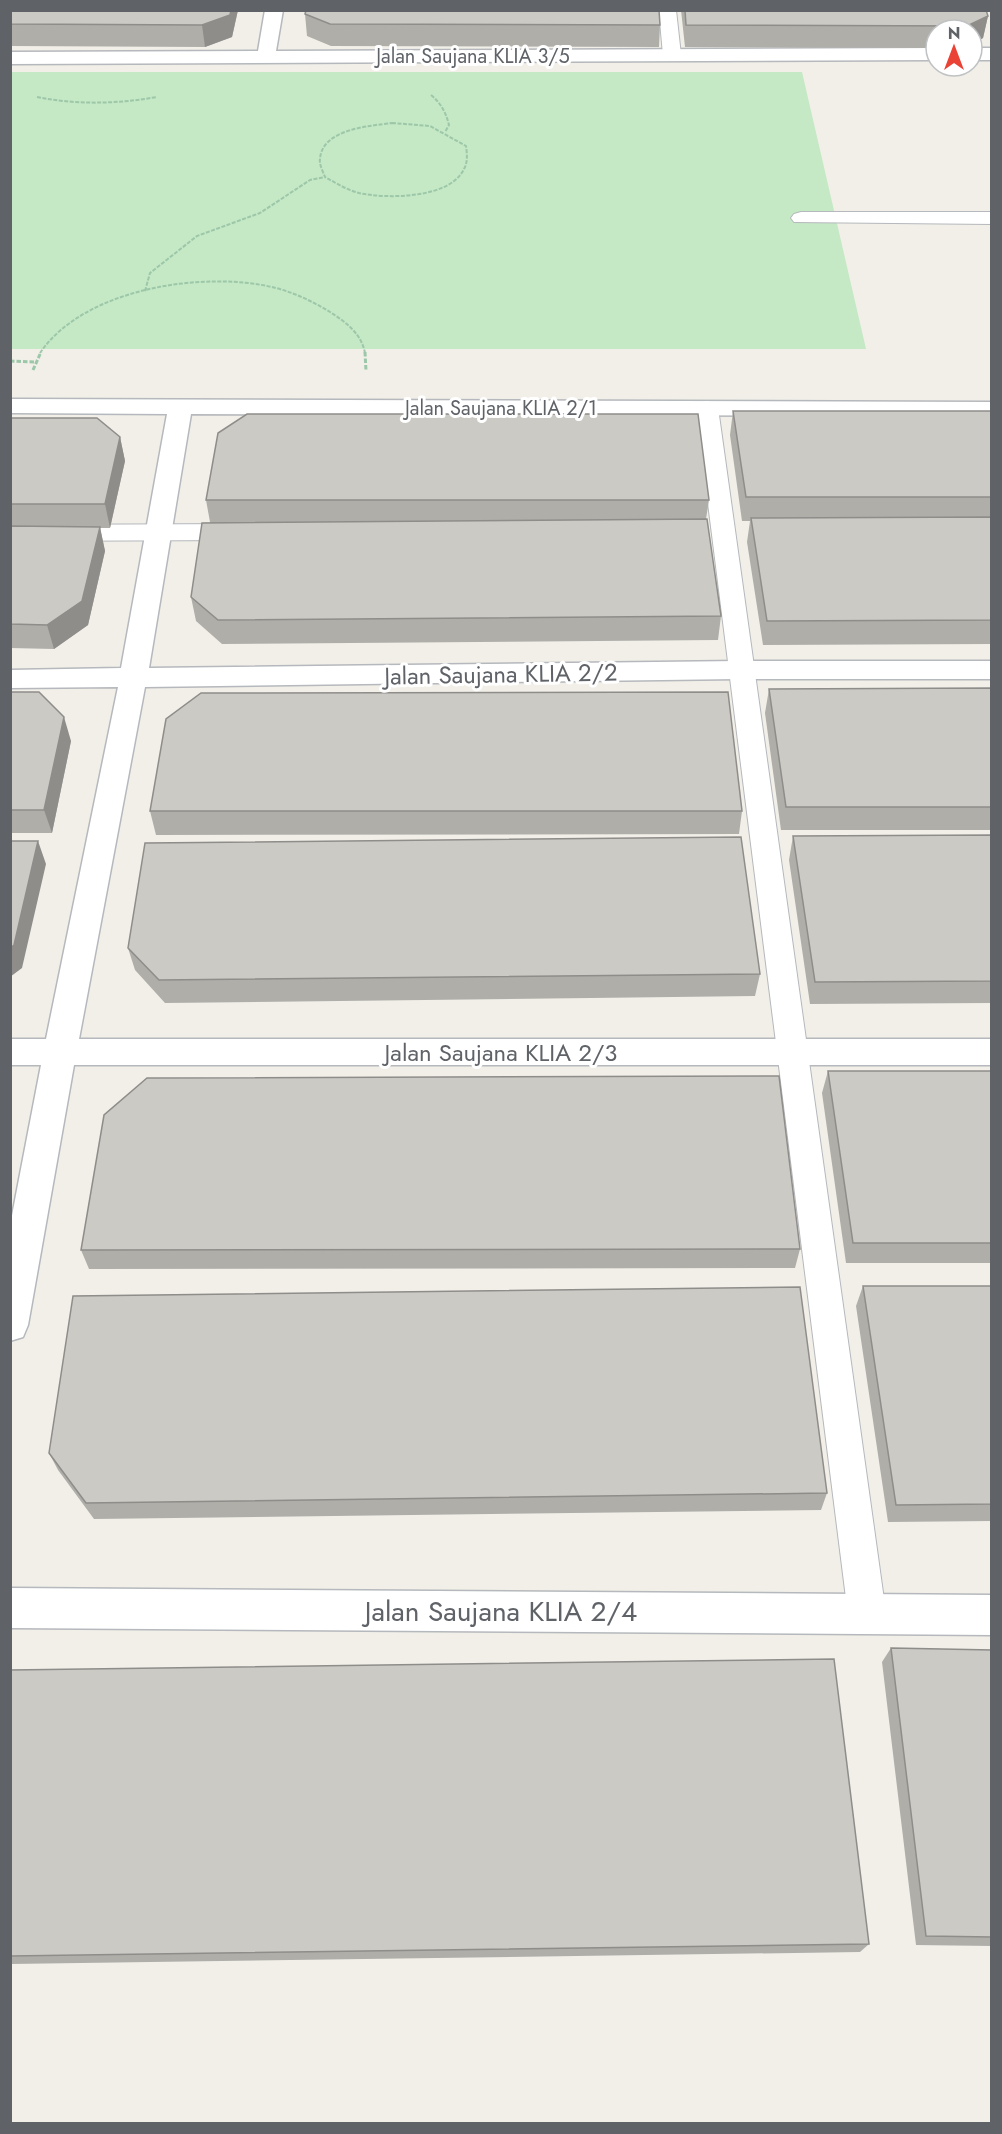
<svg xmlns="http://www.w3.org/2000/svg" width="1002" height="2134" font-family="Jost,sans-serif">
	<style>
		.green { fill: #c5e8c5 }
		.lines { fill: none; stroke-linecap: round; stroke-linejoin: round }
		.service-casing { stroke: #b5b8bc; stroke-width: 2 }
		.minor-casing { stroke: #b5b8bc; stroke-width: 3 }
		.path-far1 { stroke: #9cc7a9; stroke-width: 2; stroke-dasharray: 4 1.5; stroke-linecap: butt }
		.path { stroke: #9cc7a9; stroke-width: 3; stroke-dasharray: 4.5 2; stroke-linecap: butt }
		.service { fill: #fff; fill-rule: evenodd }
		.minor { fill: #fff; fill-rule: evenodd }
		.wall { fill: #afaea9 }
		.shaded-wall { fill: #8f8d8a }
		.building { fill: #cccac5; stroke: #8f8d8a; stroke-width: 1.5 }
		.labels { text-anchor: middle; dominant-baseline: central; stroke-width: 6; stroke-linejoin: round; paint-order: stroke }
		.far-street-label { font-size: 20px; fill: #5f6368; stroke: #fff }
		.street-label { font-size: 24px; fill: #5f6368; stroke: #fff }
		.near-street-label { font-size: 28px; fill: #5f6368; stroke: #fff }
	</style>
	<rect width="100%" height="100%" fill="#f1efe8"/>
	<path class="green" d="M11,72h791l64,277h-855z"/>
	<g class="lines">
		<defs>
			<path id="service" d="M659,10h17l5,45 -3,4h-12l-3,-4z
				M801,212h191v12l-198,-2 -3,-4 3,-4z
				M707,401l8,2 3,5 168,1206 -5,14 -14,5 -14,-5 -5,-14 -152,-1206 3,-5z
				M244,524l9,3 3,5 -3,5 -9,3 -234,1v-16z"/>
			<path id="minor" d="M265,10h18l-7,41 660,-3v12l-926,4v-12l248,-1z
				M972,48h20v12h-20z
				M10,399l982,3v14l-801,-2 -42,254 590,-7h253v18h-253l-594,8 -66,352h913v26h-918l-46,260 -5,12 -13,4v-115l31,-161h-31v-26h36l72,-352 -108,1v-18l111,-2 46,-254 -157,-1z
				M10,1588l982,7v40l-982,-7z"/>
		</defs>
		<use href="#service" class="service-casing"/>
		<use href="#minor" class="minor-casing"/>
		<path class="path-far1" d="M431,95c10,8 15,18 18,30l-4,7
			M37,97c41,8 79,7 120,0
			M392,123l38,3 36,20c1,8 2,16 -2,23 -14,30 -78,30 -105,24 -12,-3 -23,-10 -34,-16 -2,-5 -6,-13 -5,-18 2,-30 49,-33 72,-36z
			M145,291l5,-18 47,-37 63,-23 50,-33 15,-3
			M40,353c44,-65 165,-83 236,-65 19,5 35,13 51,22 17,11 34,22 38,43"/>
		<path class="path" d="M365,352l1,19
			M10,361l24,1
			M33,370l8,-18"/>
		<use href="#service" class="service"/>
		<use href="#minor" class="minor"/>
	</g>
	<path class="wall" d="M10,10h228l-6,27 -27,10 -195,-1z
		M681,10h305l2,6 -5,22 -11,6v-14h-36v18l-251,-1z
		M305,14l355,11 -1,22 -328,-1 -24,-10z
		M733,411h259v233l-229,1 -16,-103 3,-21h-8l-12,-86z
		M10,418l110,19 5,24 -15,67h-10l5,23 -17,74 -34,24 -44,-1z
		M206,500h503l-3,19 15,97 -3,24 -496,4 -26,-23 -5,-24 19,-75z
		M992,688v142h-211l-16,-117 4,-24z
		M10,692l61,49 -19,92h-42z
		M150,811h592l-3,23 -583,1z
		M992,835v168l-182,1 -21,-144 4,-24z
		M128,948l632,26 -5,22 -590,7 -30,-33z
		M828,1071h164v192h-146l-24,-170z
		M800,1249l-5,19 -706,1 -8,-19z
		M863,1286h129v235l-104,1 -32,-216z
		M49,1453l778,40 -6,17 -727,9 -36,-49z
		M891,1648l101,2v296l-76,-1 -34,-283z
		M10,1670l859,274 -9,8 -850,12z"/>
	<path class="shaded-wall" d="M231,10h7l-6,27 -27,10 -3,-22z
		M988,16l-5,22 -11,6v-14h-6l1,-4z
		M120,437l5,24 -15,67 -5,-24z
		M100,527l5,24 -17,74 -34,24 -7,-24z
		M64,717l7,24 -19,92 -8,-23z
		M38,841l8,23 -24,104 -12,9v-29z"/>
	<path class="building" d="M10,10h221l-1,5 -28,10 -192,-1z
		M306,10h353l1,15 -330,-1 -25,-10z
		M685,10h301l2,6 -21,10 -281,-1z
		M733,411h259v86h-246z
		M247,414h451l11,86h-503l12,-67z
		M10,418h87l23,19 -15,67h-95z
		M992,517v103l-225,1 -16,-103z
		M707,519l14,97 -503,4 -27,-23 11,-74z
		M10,526l90,1 -18,74 -35,24 -37,-1z
		M992,688v119h-206l-17,-118z
		M10,692h29l25,25 -20,93h-34z
		M728,692l14,119h-592l16,-92 35,-26z
		M992,835v146l-177,1 -22,-146z
		M741,837l19,137 -601,6 -31,-32 17,-105z
		M10,841h28l-24,104 -4,3z
		M828,1071h164v172h-139z
		M779,1076l21,173 -719,1 23,-135 43,-37z
		M863,1286h129v218l-96,1z
		M800,1287l27,206 -741,10 -37,-50 24,-157z
		M891,1648l101,2v287l-66,-1z
		M834,1659l35,285 -859,12v-286z"/>
	<g class="labels">
		<g class="far-street-label">
			<text x="473" y="56">Jalan Saujana KLIA 3/5</text>
			<text x="501" y="408">Jalan Saujana KLIA 2/1</text>
		</g>
		<g class="street-label">
			<text transform="translate(501 674) rotate(-1)">Jalan Saujana KLIA 2/2</text>
			<text x="501" y="1052">Jalan Saujana KLIA 2/3</text>
		</g>
		<g class="near-street-label">
			<text x="501" y="1611">Jalan Saujana KLIA 2/4</text>
		</g>
	</g>
	<rect width="1002" height="2134" fill="none" stroke="#5f6368" stroke-width="24"/>
	<g transform="translate(954 48)"><circle r="28" fill="#ffffff" stroke="#bfc1c3" stroke-width="1.5"/>
	<path d="M0-4.5L10 22L0 15L-10 22Z" fill="#ea4335"/>
	<text y="-9" font-size="16" font-weight="bold" text-anchor="middle" fill="#5f6368">N</text>
	</g>
</svg>
